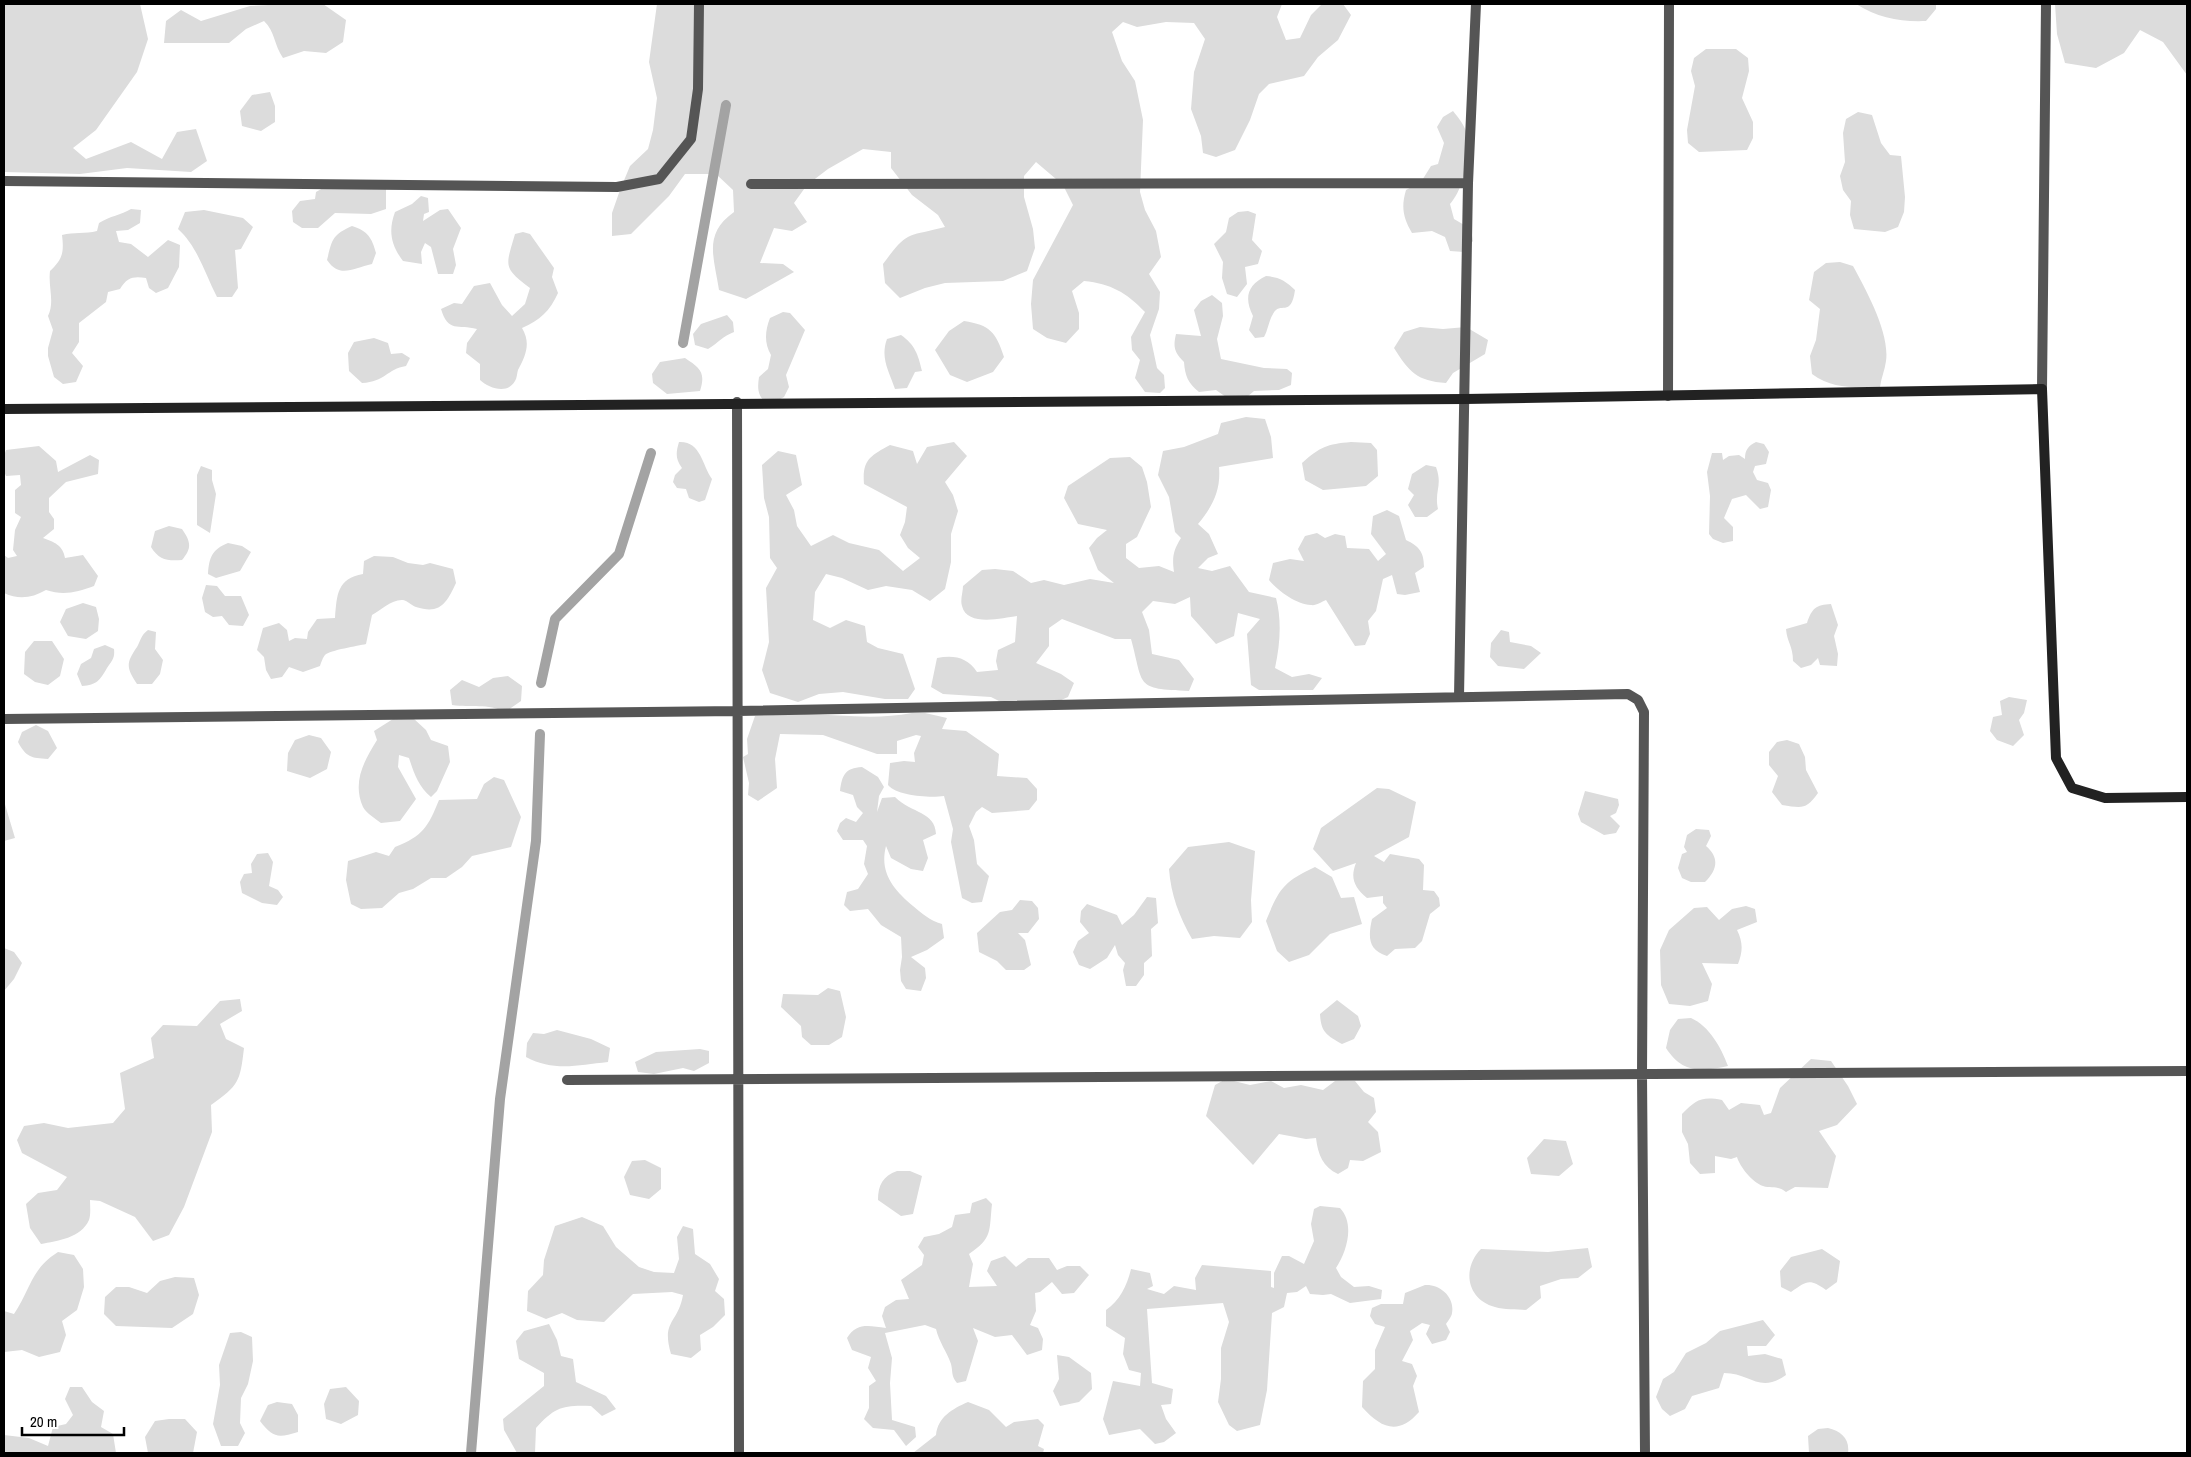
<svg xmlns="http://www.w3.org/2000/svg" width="2191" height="1457" font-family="'Archivo Narrow',sans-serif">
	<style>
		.green { fill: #dcdcdc }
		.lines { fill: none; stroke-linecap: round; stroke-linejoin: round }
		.stream { stroke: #a3a3a3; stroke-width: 10 }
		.street { stroke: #555; stroke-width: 10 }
		.secondary { stroke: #222; stroke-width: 10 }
	</style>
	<rect width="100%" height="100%" fill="#fff"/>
	<path class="green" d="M4,4h136l8,35 -11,33 -41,58 -23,18 13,11 45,-17 31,17 15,-27 19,-3 11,32 -16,11 -64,-4 -47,6 -76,-2z
		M288,4h35l23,16 -3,22 -17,11 -22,-2 -21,7c-9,-13 -8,-27 -19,-37l-18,8 -17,14h-65l2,-22 15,-11 20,11 49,-15z
		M657,4h625l-5,13 9,23 14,-2 11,-23 11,-11h21l8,11 -13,25 -20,17 -14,19 -35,8 -10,10 -9,26 -15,30 -19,7 -13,-4 -2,-17 -10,-27 3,-37 11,-33 -11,-16 -28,-1 -29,5 -14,-5 -11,10 10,29 13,20 8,39 -3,72 5,18 11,21 5,26 -12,17 11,18 -1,17 -9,26 7,33 7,7 1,13 -5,5 -15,-1 -10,-14 5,-18 -8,-10 -1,-13 14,-25c-19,-20 -34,-28 -61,-31l-12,10 7,22v16l-13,14 -19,-5 -14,-9 -2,-25 2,-24 40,-75 -10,-20 -27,-23 -12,14v21l9,32 2,19 -8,23 -24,10 -58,2 -20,5 -25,10 -15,-15 -2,-19c25,-34 24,-27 62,-37l-7,-12 -26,-20 -21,-27v-16l-28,-3 -35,20 -21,16 -13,18 13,19 -15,9 -18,-3 -14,35 23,1 11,8 -48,27 -27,-9c-5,-33 -16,-56 15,-78l-1,-22 -17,-16h-31l-16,22 -38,38 -19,2v-23l8,-23 10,-24 18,-17 5,-19 4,-32 -8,-36z
		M1856,4h80v5l-10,12c-26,1 -48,-3 -70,-17z
		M2055,4h132v71l-24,-33 -23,-12 -16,23 -28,15 -31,-5 -8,-29z
		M1706,49h30l12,9 1,13 -7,27 11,24v16l-6,12 -48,2 -11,-9 -1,-13 8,-44 -4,-15 3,-13z
		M270,92l5,14v16l-14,9 -19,-5 -2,-15 12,-16z
		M1453,111c5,6 12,15 14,23 5,20 -4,56 -17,70l4,15 17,10 2,12 -9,11 -14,-1 -5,-14 -13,-6 -20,2c-9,-15 -11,-26 -6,-43l15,-8 10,-16 7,-2 6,-21 -7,-16 6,-10z
		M1858,112l14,3 9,28 9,12 11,1 4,41 -1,15 -6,15 -13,5 -31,-3 -4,-14 1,-14 -8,-11 -3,-14 5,-14 -2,-29 3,-14z
		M323,188l63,1v20l-15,5 -36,-1 -17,15h-16l-9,-6 -1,-11 8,-10 15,-2 1,-7z
		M421,196l7,2 1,14 -5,2 -1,7 17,-11 8,-1 13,19 -8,21 3,16 -3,9h-15l-7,-27 -6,-4 -4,9 1,12 -19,-3c-12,-16 -15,-30 -8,-49l17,-8z
		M131,209l10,1 -1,13 -12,7 -12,1 3,11 12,2 17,13 20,-17 12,5 -1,22 -11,21 -12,5 -7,-5 -3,-10c-12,-2 -19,-1 -26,11l-12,3 -2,10 -27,21v19l-7,11 11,13 -7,16 -13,2 -9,-7 -6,-21v-8l5,-18 -5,-14c7,-14 0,-29 2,-45 13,-12 14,-19 12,-36 12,-3 23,-1 35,-4l2,-8c11,-7 22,-8 32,-14z
		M204,210l39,8 10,9 -12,22 -6,1 3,38 -6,9h-15c-12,-23 -19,-50 -39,-68l7,-17z
		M1248,211l8,3 -4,26 10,11 -4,13 -13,3 2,17 -10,13 -10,-3 -5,-16 1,-16 -9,-18 12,-12 3,-14 9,-6z
		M352,226c16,5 20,12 24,27l-4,11c-19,4 -32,15 -45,-4 5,-20 5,-25 25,-34z
		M523,232l7,2 24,34 -2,9 6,16c-8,18 -18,27 -36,35 9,15 4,27 -4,42 -1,3 -1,8 -3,11 -8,14 -26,7 -35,-1v-16l-14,-11 1,-10 10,-14c-19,-5 -29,4 -36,-20l13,-6 8,1 12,-18 16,-3 12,22 10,11 13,-12 5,-16c-28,-21 -24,-22 -15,-54z
		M1840,262l13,4c13,24 37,67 33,95 -1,9 -5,17 -6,26 -25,0 -46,3 -68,-13l-2,-18 6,-16 4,-31 -11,-9 5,-28 12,-9z
		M1266,276c13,1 20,5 29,14 -4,29 -15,10 -22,24 -4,6 -5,16 -9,23l-9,1 -6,-8 4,-14c-9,-18 -6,-31 13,-40z
		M1212,295l10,8 1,13 -6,23 4,20 43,9 23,1 5,4 -1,12 -12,5 -25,1 -7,6h-21l-10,-7 -17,2c-11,-9 -14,-16 -15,-30 -10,-10 -11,-15 -8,-28l25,2 -7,-26 7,-9z
		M783,312l7,1 15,17 -19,45 3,12 -5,10 -15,8c-11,-8 -12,-15 -10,-28l9,-8 3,-14c-7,-12 -6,-24 -1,-37z
		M727,315l6,7 1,10c-11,4 -16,11 -26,17l-13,-4 -2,-11 8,-10z
		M964,321c26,4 32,11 40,36l-11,15 -26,10 -17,-7 -15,-25 14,-19z
		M1420,327l23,2 23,-2 22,13 -3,14 -32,19 -7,10c-29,-2 -37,-11 -52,-35l10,-16z
		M901,335c14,10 17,19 21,36l-7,1 -8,16 -12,1c-6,-18 -15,-31 -8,-50z
		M374,338l14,5 3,11 11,-1 8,5 -4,8c-19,3 -21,16 -44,17l-13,-12 -1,-18 6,-11z
		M685,358c15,10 21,14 15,33l-33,3 -14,-11 -1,-9 8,-12z
		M1246,417l19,2 6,18 2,21 -54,9c2,23 -6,39 -21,57l11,10 9,20 -10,4 -10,10 14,3 18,-5 19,26 27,6c6,23 4,47 -1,70l17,9 17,-3 13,4 -9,12h-54l-8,-5 -4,-51 13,-15 -22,-6 -4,23 -18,8 -25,-28 -1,-19 -15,7 -22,-3 -11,11 7,18 3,24 27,6 15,19 -5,12c-55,-2 -45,-5 -58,-52h-16l-53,-20 -13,9v18l-13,17 25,11 13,9 -6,14 -18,8 -41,1 -18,-9 -48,-3 -12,-7 6,-29c17,-3 30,-1 40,14l21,-2 -2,-9 2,-11 17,-8 2,-26c-15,2 -50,11 -55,-10 -2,-6 1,-14 1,-20l19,-16 13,-1 18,2 18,12 13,-3 20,5 26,-6 24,4 -16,-13 -9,-22 8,-10 10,-8 -29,-6 -14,-26 4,-12 42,-28 20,-1 12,10 5,15 4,25 -14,30 -11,7v14l13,10 20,-2 15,6c-2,-15 -1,-21 7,-34l-6,-6 -6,-35 -11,-22 5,-24 21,-4 34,-13 3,-11z
		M679,442c22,-1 23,23 33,37l-7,21 -6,2 -10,-4 -3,-9 -9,-1 -4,-6 2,-7 7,-7c-7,-9 -6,-16 -3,-26z
		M954,442l13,14 -22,26 8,13 5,16 -7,23v28l-6,27 -15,12 -18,-11 -26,-4 -18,4 -26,-12 -16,-4 -11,18 -2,28 17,8 16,-8 19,6 2,16 11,6 25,6 12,35 -7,10h-23l-42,-7 -24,2 -21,8 -28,-9 -8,-23 7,-28 -3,-54 11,-20 -7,-10 -1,-41 -5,-19 -2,-33 16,-14 18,4 6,30 -16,10 8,15 3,16 14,20 22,-11 16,8 30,7 24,21 17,-13 -12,-10 -8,-13 5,-13 2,-15 -43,-23c-2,-24 6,-28 26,-39l23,6 4,13 10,-17z
		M1351,442l20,1 6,7 1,26 -12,10 -21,2 -22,2 -18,-10 -3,-17c18,-16 25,-19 49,-21z
		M1756,442l8,2 5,8 -3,12 -11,2 -2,6 4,8 11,3 3,7 -3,17 -8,2 -14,-14 -14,4 -8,19 9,9v14l-10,2 -10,-4 -4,-5 1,-38 -3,-24 5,-19h10l1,7 6,-4 10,-1 6,4c0,-9 3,-13 11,-17z
		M39,446l17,15 2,11 32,-17 9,5 -1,14 -32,8 -17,16v14l5,7v10l-11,9c11,4 20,7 22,20l18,-3 15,21 -4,10c-17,6 -30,10 -48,4 -14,8 -27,10 -42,3v-38l4,3 9,-2 -4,-6 2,-20 6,-13 -6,-4v-23l6,-5 -1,-10 -14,1c-4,-8 -3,-18 0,-26z
		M1426,465l10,2c7,19 -2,24 2,42l-11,8h-12l-7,-12 6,-10 -6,-6 4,-15z
		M201,466l11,4v10l4,14 -6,39 -13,-8v-50z
		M1387,510l12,6 7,24c13,6 18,12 18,27l-9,6 5,19 -15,3 -8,-1 -5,-19 -9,4 -7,32 -8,10 2,13 -5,11 -10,1 -29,-46c-5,2 -10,6 -15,5 -15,-1 -33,-14 -42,-25l4,-17 17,-4 14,2 -6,-12 7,-13 12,-3 8,5 10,-4 10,2 2,12 22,1 9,12 8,-7 -15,-20 2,-18z
		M169,526l13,3c9,13 10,19 0,31 -15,1 -23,0 -31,-13l4,-16z
		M228,543l14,3 9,6 -11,19 -24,7 -8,-4c1,-16 4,-25 20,-31z
		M374,556l19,1 15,6 15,2 7,-2 23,6 3,14c-9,19 -15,32 -40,24 -5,-2 -8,-6 -13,-7 -11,-1 -22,10 -31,15l-6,29c-8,2 -36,6 -41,11 -2,2 -4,8 -5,11l-17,6 -14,-5 -7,10 -11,2 -5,-9 -2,-13 -7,-7 6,-22 16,-5 8,7 2,11 6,-3 12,1 1,-7 9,-13 18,-1c2,-24 2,-39 28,-44l1,-13z
		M206,585l11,1 8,10h16l8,19 -6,11 -14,-1 -7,-9 -9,1 -8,-5 -3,-14z
		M83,603l13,4 3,12 -1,12 -12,8 -18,-3 -8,-14 6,-13z
		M1831,604l7,21 -4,11 4,18 -1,12 -17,-1 -2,-7 -7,7 -10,3 -8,-7c0,-15 -6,-19 -7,-32l21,-6c5,-15 9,-18 24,-19z
		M148,630l8,2 -1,17 8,11 -3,14 -8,10h-15c-11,-17 -11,-21 0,-37 4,-7 4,-12 11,-17z
		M1501,630l8,2 1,10 21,4 10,7 -17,16 -26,-3 -8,-9 1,-14z
		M34,641h18l12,18 -4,17 -12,9 -13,-3 -11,-8 1,-22z
		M105,645l9,4c1,10 -2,11 -7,19 -7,12 -10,17 -25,18l-5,-12 4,-10 10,-6 3,-9z
		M508,676l14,10 -1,15 -16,11c-17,-9 -34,-4 -53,-7l-2,-15 12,-10 17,7 14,-9z
		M2009,697l18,3 -3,13 -5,7 5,15 -11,11 -16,-6 -7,-9 3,-14 9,-2 -2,-14z
		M912,713h13l22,5 -5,11 24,2 33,23 -2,22 30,2 10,11v11l-8,10 -37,3 -10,-6 -6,5 -7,14 5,14 3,24 12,12 -7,26 -10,1 -10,-5 -11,-56 2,-13 -9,-33c-14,2 -47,0 -56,-11l2,-22 14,-2 11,1 -1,-9 7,-17 -5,-1 -19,6v13h-20l-54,-19 -43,-1 -5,25 2,29 -19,13 -10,-6 1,-12 -6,-26 5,-3 -1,-15 8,-23c17,-1 34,-2 51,-2 37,1 70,6 106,-1z
		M413,718l13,12 5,10 17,6 2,16 -13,29 -6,6c-13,-11 -17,-24 -22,-39l-10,-3 -1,12 18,32 -16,22 -19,2c-5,-4 -15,-10 -18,-16 -11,-25 1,-46 14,-67l-3,-9 19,-12z
		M36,725l12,6 9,17 -9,11c-17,-1 -22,-2 -30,-17l4,-10z
		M309,735l12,3 10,14 -4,17 -17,9 -23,-7 1,-18 7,-13z
		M1787,740l12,4 6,13 1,13 12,23c-12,17 -16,15 -36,12l-10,-13 6,-16 -9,-11v-13l8,-10z
		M862,767l16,10 6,10 -5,9 -2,16 5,-14 13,-1c17,17 40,14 41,37l-13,6 5,18 -5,13 -12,-2 -20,-11 -5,-12c-7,27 8,44 27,60 10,8 16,14 29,18l2,14 -17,12 -16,7 14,11 1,10 -5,13 -15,-2 -5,-8 -1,-11 2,-13 -1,-20 -20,-12 -13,-16 -18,2 -6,-6 3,-13 11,-3 10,-15 -4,-10 3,-18 -4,-6h-20l-6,-9 3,-8 6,-5 10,4 7,-9 -6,-6 -4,-12 -13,-4c2,-16 5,-23 22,-24z
		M494,777l10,3 17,37 -10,30 -39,9 -10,11 -16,11h-15l-18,11 -14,4 -17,15 -21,1 -10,-5 -5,-24 2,-19 28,-9 13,4 6,-9c28,-11 33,-20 44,-47l38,-1 7,-15z
		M1377,788l12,1 27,13 -7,35 -35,19 10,6 6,-8 29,5 5,6 -1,25 11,1 5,7 1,8 -10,8 -8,27 -7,7 -20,1 -8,7c-19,-6 -19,-19 -15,-37l15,-11 -4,-5v-7l-16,2c-13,-11 -17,-20 -11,-35l-23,8 -20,-22 8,-21z
		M1585,791l33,8 1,6 -3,8 -6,3 10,10 -4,7 -12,2 -23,-13 -3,-8z
		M4,801l11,37 -11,3z
		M1696,829l13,1 2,6 -5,10c14,12 11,24 -1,36h-14l-9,-4 -4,-10 4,-14 5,-2 -3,-5 3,-12z
		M1229,842l26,9 -4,49 1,22 -12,16 -26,-2 -22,3c-13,-23 -21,-44 -23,-70l19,-22z
		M268,853l5,9 -4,24 9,4 5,7 -6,8 -15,-2 -20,-10 -2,-11 4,-8 8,-1 -1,-9 6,-10z
		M1315,867l17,10 9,21 13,-1 8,27 -32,10 -21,21 -20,7 -12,-11 -11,-30c13,-32 17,-39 49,-54z
		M1147,897l9,1 2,25 -7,6 1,27 -8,7v12l-8,11h-10l-3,-16 2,-7 -7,-8 -3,-10 -8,13 -17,11 -11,-4 -6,-13 5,-11 11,-8 -9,-11 1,-11 6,-7 30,11 5,10 12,-10z
		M1020,900l12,1 6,7 1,11 -11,14h-10l7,7 6,25 -7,5h-18l-9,-9 -18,-9 -2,-19 23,-21 12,-2z
		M1746,906l9,3 2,13 -20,8c6,12 6,21 1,34l-36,-1 10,21 -4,17 -18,5 -21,-2 -8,-19 -1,-35 9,-20 25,-22 13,-1 12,13 13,-11z
		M4,948l10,4 8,11 -8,16 -10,12z
		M828,988l12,3 6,26 -4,20 -13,8h-18l-9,-8 -1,-11 -20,-19 2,-13 35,1z
		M240,999l2,12 -22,13 6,15 18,9c-4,34 -5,37 -33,57l1,27 -28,75 -15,28 -16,6 -18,-24 -35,-16 -10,-1c0,6 1,14 -1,20 -8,18 -32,21 -48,24l-11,-16 -4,-24 12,-11 19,-3 10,-13 -45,-24 -5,-13 7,-14 20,-3 24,5 45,-5 12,-14 -5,-36 34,-15 -3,-20 12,-13 34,1 23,-25z
		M1337,1000l21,16 3,10 -7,13 -12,5c-16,-9 -21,-12 -22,-30z
		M1691,1018c18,8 30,29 37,48 -28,6 -46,7 -62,-18l4,-18 8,-11z
		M557,1030l34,9 19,9 -2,14c-30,3 -54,10 -82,-5l1,-14 6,-10 11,1z
		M700,1049l9,2v12l-15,8 -11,-3 -29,6 -16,-2 -3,-10 21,-10z
		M1811,1059l20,2 17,25 9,18 -20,21 -18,6 17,25 -8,32 -33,-1 -9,5c-8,-7 -14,-3 -23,-6 -11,-4 -23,-19 -26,-29l-6,2 -16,-3v17l-15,1 -10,-11 -2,-19 -6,-12v-18c14,-14 19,-18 40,-14l7,10 12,-7 19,2 4,10 7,-2 9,-25z
		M1226,1079l24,6 21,-4 13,7 17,-3 22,5 12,-9h20l9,11 10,6 2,14 -8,10 10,10 3,20 -18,9 -13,-1 -2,8 -10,6c-15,-7 -20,-19 -22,-36l-10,1 -27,-5 -26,31 -47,-49 9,-31z
		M1544,1139l22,2 7,23 -14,12 -28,-2 -4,-16z
		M645,1160l16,8v21l-12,10 -19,-4 -6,-18 8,-16z
		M897,1171h13l12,5 -9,38 -12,2 -23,-16c0,-15 5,-24 19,-29z
		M986,1198l6,6c-3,27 1,34 -23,50l4,10 -4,23 28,-1 -10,-15 4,-10 14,-5 11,11 12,-9h21l8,12 10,-4h13l9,9 -15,18 -12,1 -10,-12 -12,10 -5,1 1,18 -6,14 8,3 5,11 -1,11 -15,5 -15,-20 -17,2 -22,-9 5,13 -12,40 -9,2c-6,-7 -4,-11 -6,-19 -4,-12 -12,-22 -15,-35l-11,-4 -40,8 7,25 -2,25 2,37 23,7 1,10 -10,9 -12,-16 -21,-2 -9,-9 5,-11v-22l7,-5 -8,-13 3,-11 -19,-7 -5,-12c10,-16 22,-12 39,-10l-4,-12 3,-9 11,-7 13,-1 -8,-19 21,-15 2,-10 -6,-8 6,-10 15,-3 13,-7 3,-12 15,-2 2,-10z
		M1320,1206l20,2c15,16 7,43 -4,60l5,9 13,10 15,-1 13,4 -1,9 -31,4 -19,-9 -8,1 -13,-1 -4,-8 -9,6 -10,1 -3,14 -12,6 -5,77 -7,35 -23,6 -8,-6 -11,-23 3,-23v-31l8,-26 -6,-19 -76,6 5,74 21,6 -2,15 -10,1 5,14 10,14 -12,9 -9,2 -15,-15 -31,6 -6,-16 10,-38 27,5 1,-13 -12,-3 -6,-16 2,-16 -19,-12v-16c14,-10 21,-24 25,-41l19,4 3,13 -6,3 17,5 10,-8 22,4 -1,-12 7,-13 69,6v16l3,1v-15l8,-17h7l15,8 10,-23 -3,-17 3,-15z
		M582,1217l21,9 13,21 23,20 15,5 20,1 5,-14 -2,-22 6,-11 10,3 2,25 15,10 9,15 -4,12 9,8 1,16 -12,12 -13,8 1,15 -10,8 -20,-4c-10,-34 7,-30 12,-59l-11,-3 -39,2 -29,28 -27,-2 -15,-7 -16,6 -19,-8 1,-20 15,-16 1,-15 11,-34z
		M1588,1248l4,19 -14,11 -17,1 -21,7 1,12 -15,12c-10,-1 -22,0 -31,-3 -29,-8 -33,-39 -14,-58l67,3z
		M1822,1249l18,12 -3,21 -11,8c-17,-12 -19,-9 -35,2l-10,-5 -1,-16 11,-14z
		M58,1252l16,3 9,14 1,18 -7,23 -15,11 4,14 -6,17 -21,5 -17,-7 -18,2v-41l10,3c17,-25 16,-44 44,-62z
		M175,1277l19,1 5,17 -6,19 -21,14 -56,-2 -12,-12 1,-17 11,-10h13l18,6 13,-12z
		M1425,1285c15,-1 30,12 27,28 0,3 -4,8 -6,11l4,8 -4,8 -14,4 -6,-10 4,-9 -8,-2 -12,8 3,9 -11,21 10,3 5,12 -4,10 6,26c-21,24 -38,16 -57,-5l1,-26 12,-12v-19l10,-23 -10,-3 -5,-8 2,-8 9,-4h22l2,-11z
		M1763,1320l12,15 -9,11h-19l1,10 17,-2 17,5 4,16c-27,19 -35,-2 -62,-2l-5,15 -27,8 -7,13 -15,7 -8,-7 -6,-12 7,-18 11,-7 12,-19 20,-10 14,-12z
		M549,1324l8,16 4,16 12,3 3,23 30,14 10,13 -14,7 -11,-10c-28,-1 -36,1 -55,22l-1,25h-18l-13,-23 -1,-11 41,-33v-13l-25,-14 -3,-18 8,-10z
		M241,1332l11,5 1,24 -5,23 -7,14 -1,25 5,10 -7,13h-17l-8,-22 7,-39 -1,-20 11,-32z
		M1057,1355l12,2 22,16 1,16 -13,13 -19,4 -7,-15 6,-12z
		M70,1387h12l10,15 12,9 -3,16 12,7 3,19h-112v-18l25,3 19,8 5,-19 13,-3 7,-9 -8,-16z
		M346,1387l13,14 -1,14 -17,9 -15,-5 -2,-15 6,-15z
		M277,1402l15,2 6,11v17c-20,6 -25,6 -38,-11l8,-16z
		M968,1402l21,8 17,17 8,-5 24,-3 6,6 -6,21 6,3 -1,4h-130l23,-18c2,-18 16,-26 32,-33z
		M169,1419h16l12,13 -4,21h-45l-3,-16 10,-16z
		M1828,1428c13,3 22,11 20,25h-39l-1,-17 10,-7z"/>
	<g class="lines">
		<path class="stream" d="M683,343l43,-238
			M541,683l14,-64 64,-65 32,-101
			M471,1453l29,-354 36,-258 4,-107"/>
		<path class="street" d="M4,181l613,6 42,-8 32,-40 7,-50 1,-85
			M751,184l717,-1
			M2042,389l4,-385
			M1668,396l1,-392
			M737,402l2,1051
			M1459,697l9,-514 8,-179
			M4,719l734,-8 890,-17 10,6 6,12 -2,363 3,378
			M567,1080l1620,-9"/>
		<path class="secondary" d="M4,409l1461,-10 577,-10 14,369 16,30 33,10 82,-1"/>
	</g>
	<rect width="2191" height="1457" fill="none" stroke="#000000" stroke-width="10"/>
	<path d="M22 1427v8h102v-8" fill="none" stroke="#000000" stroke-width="2.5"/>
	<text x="30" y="1427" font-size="15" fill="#000000" stroke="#ffffff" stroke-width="4" paint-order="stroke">20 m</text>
</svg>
